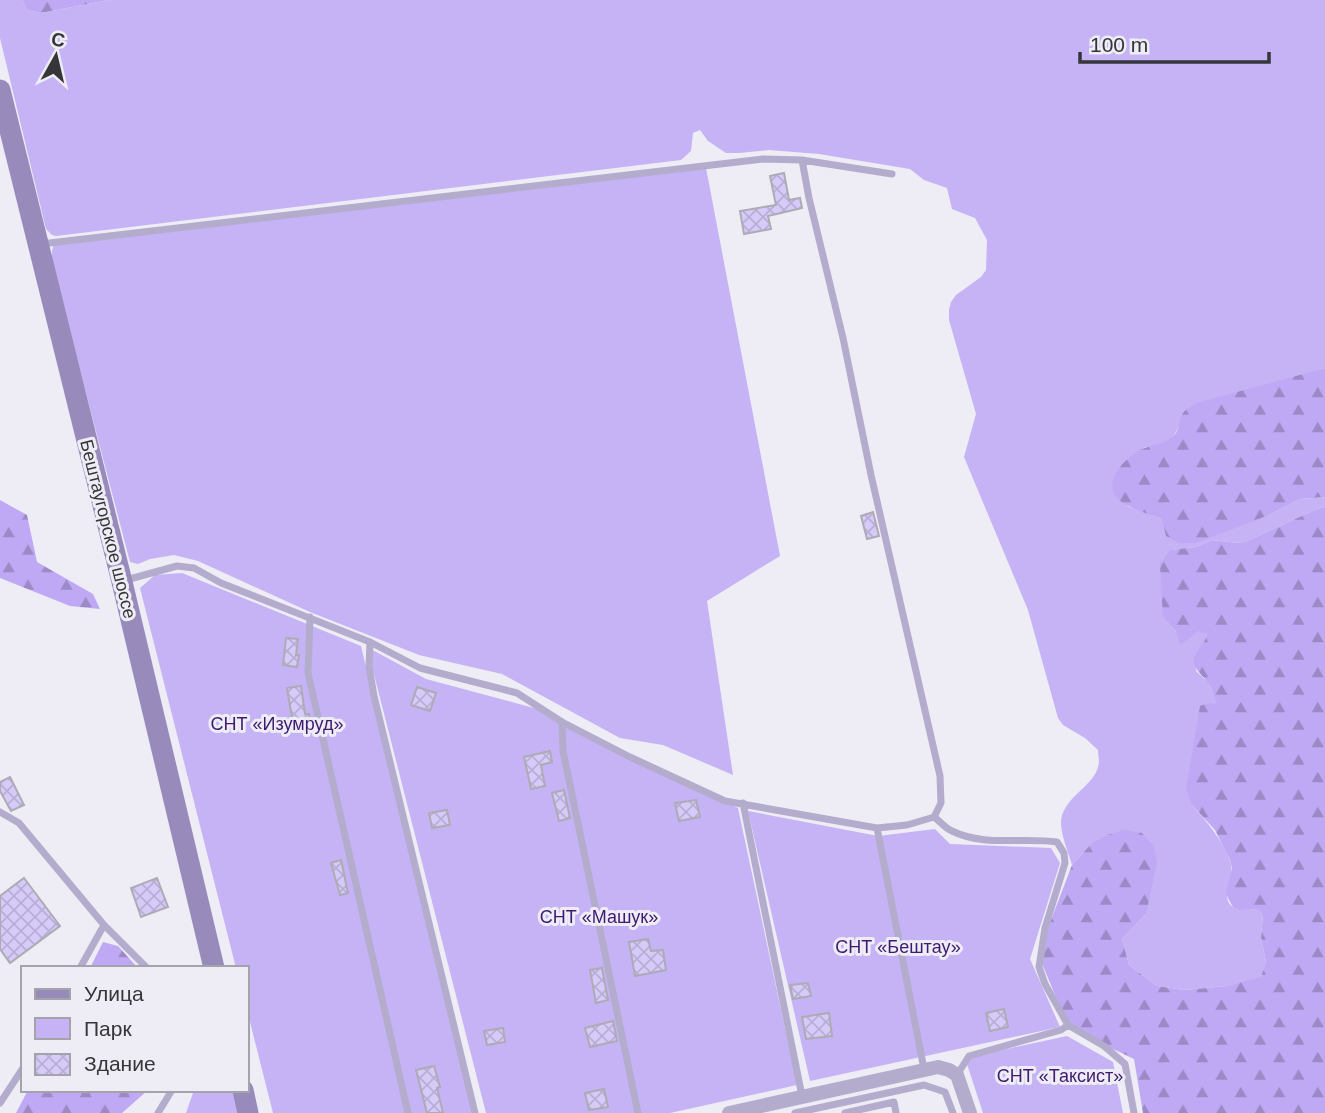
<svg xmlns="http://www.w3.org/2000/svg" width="1325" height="1113" font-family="Helvetica,sans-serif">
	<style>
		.green { fill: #c5b3f5 }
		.forest { fill: url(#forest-firs) }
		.building { fill: url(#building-cross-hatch); stroke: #adabb4; stroke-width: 2 }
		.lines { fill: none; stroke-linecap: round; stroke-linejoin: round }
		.lane { stroke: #b4accd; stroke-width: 7 }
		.street { stroke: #b4accd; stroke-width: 14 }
		.secondary { stroke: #988bbc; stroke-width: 21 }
		.labels { text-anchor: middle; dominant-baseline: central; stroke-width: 6; stroke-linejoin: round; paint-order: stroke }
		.street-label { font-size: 18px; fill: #363538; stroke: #eeecf5 }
		.park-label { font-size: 18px; fill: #3e1b71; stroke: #eeecf5 }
	</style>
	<defs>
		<pattern id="forest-firs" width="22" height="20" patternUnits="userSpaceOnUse" patternTransform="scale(1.75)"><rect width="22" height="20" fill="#bfa9f5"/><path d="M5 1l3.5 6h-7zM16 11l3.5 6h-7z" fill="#9c8ac7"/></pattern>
		<pattern id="building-cross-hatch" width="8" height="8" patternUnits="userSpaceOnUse" patternTransform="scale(1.75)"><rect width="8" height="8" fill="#d6caf9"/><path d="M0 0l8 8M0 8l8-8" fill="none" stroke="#b8aed6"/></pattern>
	</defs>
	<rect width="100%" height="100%" fill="#eeecf5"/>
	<path class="green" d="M0,0h22l5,10 14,3 68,-13h1216v368l-143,46c-6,27 -13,29 -39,34l-16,58 35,13 107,-4 31,-16 25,-2v10l-8,2 -70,32 -9,2 -26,-3 -16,7 -25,3 -8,68 12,12 5,14 20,-14 7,4 -1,8 -11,13 1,16 12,11 10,23 -26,100c15,17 30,34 38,56 8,22 -24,52 27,48l6,6 -2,23 5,24 -5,16 -34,8 -43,4 -27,-4 -28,-21 -7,-26 24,-25 -54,-71 -20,22c-4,-14 -11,-29 -11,-43 1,-24 33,-36 37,-55 2,-5 0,-11 0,-17l-13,-12 -22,-13 -5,-7 -30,-108 -64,-153 12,-43 -27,-94v-10l2,-8 5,-7 25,-18 5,-7 1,-30 -12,-22 -23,-9 -5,-21 -23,-8 -14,-11 -91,-15 -50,-4 -30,3h-13l-18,-12 -8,-11 -7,3 -2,18 -10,9 -625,76 -4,-1 -6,-6 -46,-191z
		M706,168l74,388 -73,45 26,174 -70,-30 -43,-7 -118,-64 -83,-19 -109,-43 -112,-51 -24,-6 -24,4 -12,5 -8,-2 -79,-303 2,-13 8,-4z
		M182,573l179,73 111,467h-199l-26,-103v-42h-11l-96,-380 15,-13z
		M367,647l59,32 108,29 204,100 59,277 -127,28h-184z
		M748,811l130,25 57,-7 15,15 101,4 9,15 -30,96 30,68 -250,54z
		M1067,1036l46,26 10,51h-140l-18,-55z
		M195,1090h44l6,23h-59l7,-20z"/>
	<path class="forest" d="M22,0h87l-68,13 -14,-3z
		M1325,368v129l-25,2 -31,16 -73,28h-17l-13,-7 -4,-17c-13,-5 -40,-12 -47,-24 -11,-17 14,-40 27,-46 11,-5 21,-4 30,-12 9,-6 5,-16 11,-24 2,-3 9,-7 13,-10z
		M0,500l27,15 10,47 56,32 7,15 -30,-3 -70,-28z
		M1325,507v606h-182l-9,-54 -65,-31 -31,-74 34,-89 20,-22 15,-8 17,-5 18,3 12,13 3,17 -11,51 -24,25 7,26 28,21 27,4 43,-4 34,-9 5,-15 -5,-24 2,-23 -6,-6 -16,1 -8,-3 -4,-7 -3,-7 6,-25 -2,-8 -15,-30 -23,-25 -6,-16 14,-83 8,-3 9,1c-3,-7 -5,-15 -9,-21 -6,-10 -20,-16 -12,-30 4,-8 9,-9 11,-19l-8,-3 -19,14 -5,-15 -12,-12 -3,-54 10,-14 26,-3 16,-7 26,3 9,-2 70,-32z
		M103,942l15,4 20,22h-48z
		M28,1090h120l-26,23h-106z"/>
	<path class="building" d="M784,173l5,27 11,-2 2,10 -34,8 3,13 -27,5 -4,-23 36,-6 -6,-29z
		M873,512l6,24 -12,3 -6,-23z
		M286,638l12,1 -2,16h3l-2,12 -14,-2z
		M301,686l4,28h4l2,10 -18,5 -3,-11h2l-5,-30z
		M417,687l19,6 -6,18 -19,-6z
		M550,751l2,11 -11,3 4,21 -14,3 -7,-32z
		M10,777l14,28 -13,6 -11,-20v-9z
		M564,790l6,28 -11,3 -7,-28z
		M696,800l4,17 -21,4 -4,-18z
		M447,810l3,15 -18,3 -3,-15z
		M341,860l7,33 -8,2 -9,-32z
		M24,878l36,48 -50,37 -10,-14v-53z
		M157,878l11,29 -27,10 -10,-29z
		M648,939l3,12 12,-1 3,20 -31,6 -6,-34z
		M602,968l6,32 -12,3 -6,-33z
		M808,983l3,13 -18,3 -3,-14z
		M1004,1009l4,18 -18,4 -4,-18z
		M829,1013l3,23 -26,3 -4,-22z
		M613,1021l4,20 -27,6 -5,-19z
		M503,1028l2,14 -18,3 -3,-14z
		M434,1066l6,21 -3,1 6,25h-16l-11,-43z
		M604,1089l4,18 -19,3 -4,-17z"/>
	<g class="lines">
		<path class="lane" d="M41,244l722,-85 39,1 90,14
			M126,580l51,-14 17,2 27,15 149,59 50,26 97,25 45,29 68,35 95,44 152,27 30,-3 27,-8 7,-14 -1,-27 -69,-301 -28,-137 -34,-140 -7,-38
			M310,617l-2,56 100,440
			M370,642l-1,24 5,30 101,417
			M562,722l1,29 75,362
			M743,803l59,293
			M0,812l19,11 85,102 43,43
			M934,817c6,4 11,11 18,14 32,16 71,6 105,11l7,11 1,10 -20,65 -6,39 6,17 23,41 36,21 21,18 9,49
			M877,828l47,241
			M80,968l24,-43
			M957,1075l12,-19 92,-26 7,-5
			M0,1103l23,-35
			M158,1113l14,-23
			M795,1113l129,-28 21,7 8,21
			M845,1113l49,-11 2,11"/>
		<path class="street" d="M729,1113l209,-46 11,3 8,5 13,38"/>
		<path class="secondary" d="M0,90l122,492 92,386
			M243,1090l5,23"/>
	</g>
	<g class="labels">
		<g class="street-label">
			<text transform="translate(108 529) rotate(76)">Бештаугорское шоссе</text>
		</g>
		<g class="park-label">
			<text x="277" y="724">СНТ «Изумруд»</text>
			<text x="599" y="917">СНТ «Машук»</text>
			<text x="898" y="947">СНТ «Бештау»</text>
			<text x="1060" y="1076">СНТ «Таксист»</text>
		</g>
	</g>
	<rect x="21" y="966" width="228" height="126" fill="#eeecf5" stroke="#a4a3a9" stroke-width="2"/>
	<rect x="35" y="989" width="35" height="10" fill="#988bbc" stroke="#a4a3a9" stroke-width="2"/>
	<text x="84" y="1001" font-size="21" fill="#363538">Улица</text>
	<rect x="35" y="1018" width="35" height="21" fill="#c5b3f5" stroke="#a4a3a9" stroke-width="2"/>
	<text x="84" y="1036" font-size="21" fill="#363538">Парк</text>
	<rect x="35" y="1054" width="35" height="21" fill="url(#building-cross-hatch)" stroke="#a4a3a9" stroke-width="2"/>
	<text x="84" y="1071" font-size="21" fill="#363538">Здание</text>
	<g transform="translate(56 56) rotate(8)" stroke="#eeecf5" stroke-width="5" paint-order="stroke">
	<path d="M0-5L12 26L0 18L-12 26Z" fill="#363538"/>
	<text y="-10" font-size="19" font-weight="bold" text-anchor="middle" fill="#363538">С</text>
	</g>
	<path d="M1080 52v10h189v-10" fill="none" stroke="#363538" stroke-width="3.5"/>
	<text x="1090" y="52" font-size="21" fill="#363538" stroke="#eeecf5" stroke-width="5" paint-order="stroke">100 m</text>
</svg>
